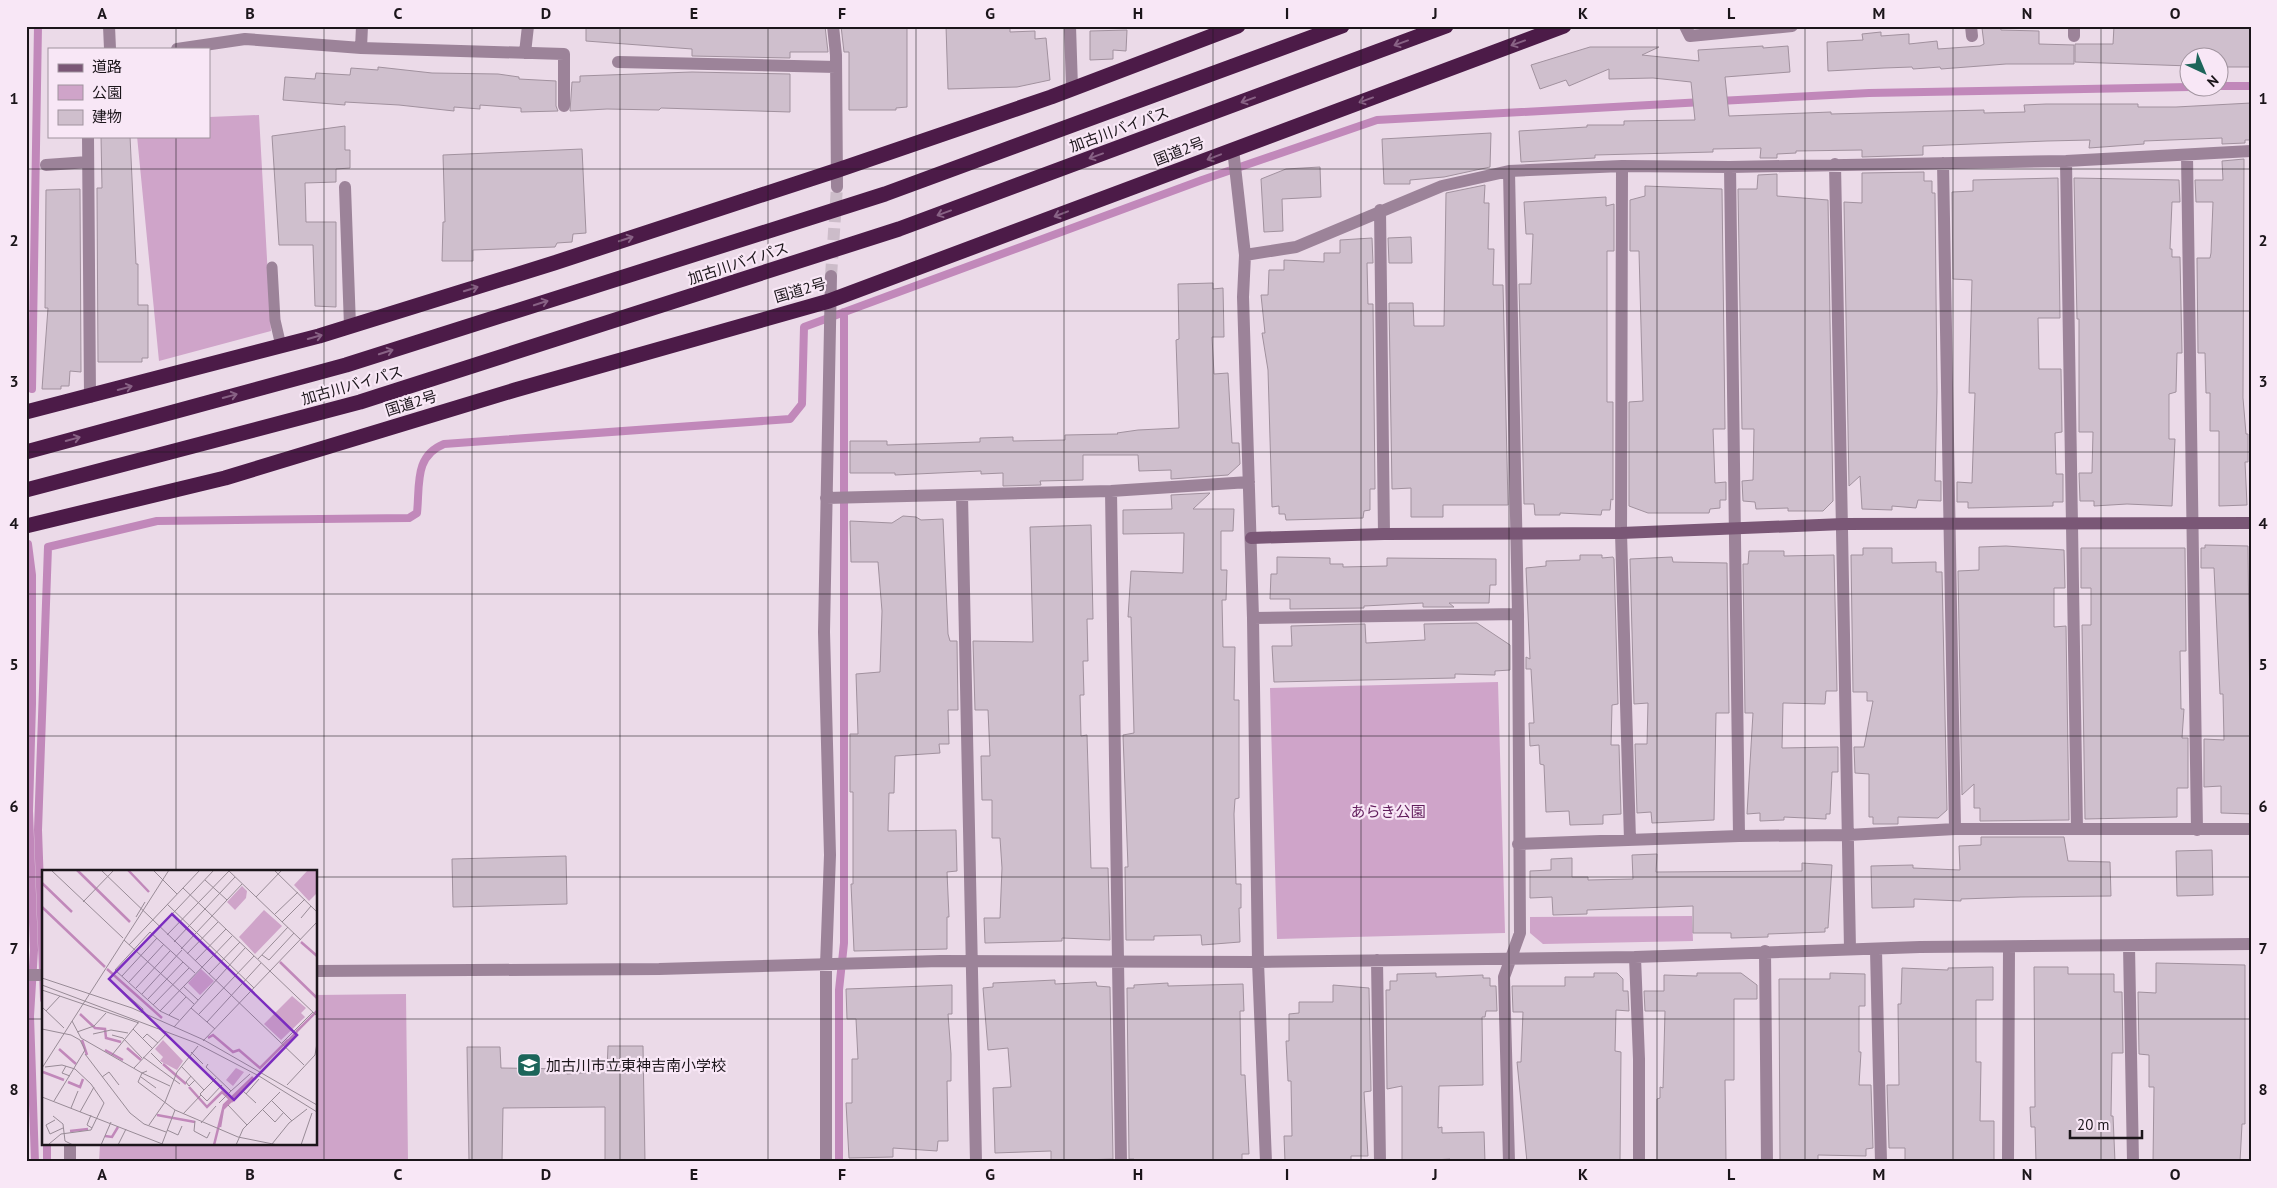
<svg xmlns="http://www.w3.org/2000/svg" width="2277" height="1188" font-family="'PT Sans','Noto Sans JP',sans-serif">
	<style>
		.green { fill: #cfa4c9 }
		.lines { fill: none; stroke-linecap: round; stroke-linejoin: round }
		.stream { stroke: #c188ba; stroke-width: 8 }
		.building { fill: #cfbfcd; stroke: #a1919e }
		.street-tunnel { stroke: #ccbcc9; stroke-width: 12; stroke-dasharray: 12 6; stroke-linecap: butt }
		.lane { stroke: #9c8399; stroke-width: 11 }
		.street { stroke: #9c8399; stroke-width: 12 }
		.secondary { stroke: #7a5776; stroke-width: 12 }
		.highway { stroke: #4c1b48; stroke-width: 15 }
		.oneway { stroke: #886285 }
		.grid { fill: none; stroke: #1b151a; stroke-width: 1; stroke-opacity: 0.55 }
		.labels { text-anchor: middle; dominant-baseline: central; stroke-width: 4.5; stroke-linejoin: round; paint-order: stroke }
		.street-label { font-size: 15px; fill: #1b151a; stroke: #f8e7f6 }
		.park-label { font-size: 15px; fill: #611d5c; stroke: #f8e7f6 }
		.poi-label { font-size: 15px; fill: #1b151a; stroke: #f8e7f6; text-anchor: start }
		.inset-river { fill: none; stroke: #c188ba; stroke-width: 2.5 }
		.inset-road { fill: none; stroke: #988b96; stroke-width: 1 }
		.view { fill: #7b2cbf; fill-opacity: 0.15; stroke: #7b2cbf; stroke-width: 2.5 }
		.inset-edge { fill: none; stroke: #1b151a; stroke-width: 2.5 }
		.neatline { fill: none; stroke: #1b151a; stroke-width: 2 }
		.grid-label { font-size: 16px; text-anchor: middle; font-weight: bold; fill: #1b151a }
	</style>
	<rect width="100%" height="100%" fill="#ebdae8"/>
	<path class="green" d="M259,115l12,216 -112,30 -22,-225h72v-19z
		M1498,682l7,251 -228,6 -7,-251z
		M1692,916l1,25 -150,3 -13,-11v-16z
		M406,994l2,168h-309l1,-18h216v-149z"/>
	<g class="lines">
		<path class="stream" d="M2220,86h31
			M1719,101l150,-8 321,-6
			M32,389l6,-363
			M28,544l4,31v129l-3,107 5,139 -4,66 5,146
			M44,999l-6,-169 10,-283 109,-26 252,-3 8,-5c3,-28 -3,-57 27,-69l346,-25 12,-15 2,-77 398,-147 175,-60 326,-18
			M47,1144v18
			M839,1162v-172l5,-47v-631"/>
	</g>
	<path class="building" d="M586,26h239l3,26h-38v6l-98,-2v-7l-106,-8z
		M841,26h66v81l-11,1v2h-47v-58h-5z
		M946,26h64v6l25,-1v8l11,-1 4,42 -33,7 -69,2z
		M2000,26l1,4 38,1v13l35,1v19h-68l-65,5 -1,-2 -27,2 -1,-2 -28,1 -56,3 -1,-29 36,-2 -1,-6 19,-2v4l28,-2v10l28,-3 1,8 42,-3 4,-2 -2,-16z
		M2114,26h137v41h-31v-9h-30v8l-115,-4v-18h38z
		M1127,30l-1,21 -13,-1v9l-23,1v-29z
		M1763,46v2l25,-2 2,26 -65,5 4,39 102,-4v2l153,-4v3l41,-1 -1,-7 22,-1h92v3h38l75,-4v37h-6v3l-23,1v-6l-78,3v3l-55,4 1,-8 -43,1 -124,5v9l-61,2v-7l-66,1v2l-19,1v4h-17l1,-10 -48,1v3l-118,3v3l-74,4 -2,-31 68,-4v-2h37v-4l71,-1 -4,-38 -38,-4 -44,1v-10l-40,17 -3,-6 -26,9 -9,-24 59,-18h69l-17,8 57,6 -1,-11z
		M378,67l54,6 66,1 21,3v2l37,2v25l2,5 -37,1v-4l-41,-3v4l-26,-2v4l-55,-6 -54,-3v3l-62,-5 2,-23 30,2 1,-6 34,2 1,-7 27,2z
		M692,72l98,2v38l-129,-4 -2,2 -52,-1 -37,2 2,-29h8v-6z
		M345,126v24h5v18l-14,1v13l-31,1 1,39h30v85l-21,-1 -2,-61h-34l-7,-109z
		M1491,133l-1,34 -46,10 -34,3v4h-26l-2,-45z
		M101,136h29l6,128h2v41h10v53h-6v4h-44l-1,-174h5z
		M582,149l4,84 -13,1 -1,8 -15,1 -2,4 -82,3v11h-31l1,-39h2l-2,-67z
		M2244,159l-1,239 3,36h2v28h-3l2,43 -28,1v-75h-9v-38h-4l-1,-40h-7l-1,-95h13l1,-5 2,-51h-17l-1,-22h28l-1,-19z
		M1320,167l1,30 -39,2 1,32 -19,1 -3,-53 25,-10z
		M1924,172v9h8v12h3l2,199 -2,89h6v20l-23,-1 -2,8 -24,-2v4l-30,-1 -2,-33 -11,10 -5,-284 18,1v-30z
		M1777,174v22l51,4 5,301 -10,10h-35v-3l-32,1 -1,-7 -12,-1 -1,-20 11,-1 1,-51h-12l-4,-240h19l1,-14z
		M2058,178l2,140h-22l1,51h22l1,63 -7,1 1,41h7v28h-10v4l-85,2v-6h-11v-20l15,1 3,-90h-6l3,-113 -19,-1 -1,-87 21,-1v-11z
		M2074,178l105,2 1,22h-8l-2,47h2v8h8l2,96h-5l-1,39 -7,2v45h6l-3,67 -45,-2 -33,2v-5h-14l-1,-28h13l1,-41h-14v-113h-2z
		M1485,185l-1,18h5l-1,46h6l-1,36h10l5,220h-65v12h-32v-29l-19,1 -3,-186h24l1,23h30l2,-133z
		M1645,186l77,3 3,240h-12l2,54 11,-1v18h-6v8l-10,1 -1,4h-61l-19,-7v-104l14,-1 -4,-150h-9v-51l15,-4z
		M80,189l1,183 -11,-1 -1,15h-8v3h-19l6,-81h-3l1,-118z
		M1606,197v9l8,-2v47h-7v151h6v98l-2,-1 -1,11h-8l-1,5 -41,-2v2h-25l-1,-11h-10l-5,-220h12l2,-50h-7l-2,-32z
		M1411,237l1,26h-23l-1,-25z
		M1372,238l1,25h-6l1,41h5l2,185h-5v21l-6,1 -1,7 -77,2 -1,-6h-6v-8l-7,1 -4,-137 -6,-37h3l-4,-38h7l1,-25h15v-10l40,2v-9h16v-13z
		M1213,283v6l10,-1 1,49h-12l2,37 14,-1 4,70h7l1,21 -12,11 -57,4v-9l-32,1 -1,-16h-55v25l-43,1 1,4 -38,1v-13l-22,1v-3l-86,4v-2h-45v-32h37v4l93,-3v-4l33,-1v4l52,-1v-5l53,-1 -1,-1 21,-3 41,-2 -3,-88 3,-1 -1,-55z
		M1210,493l-17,16h41l-1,22h-12v39h6l-1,30h-4l1,47h12l-1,53h5v98l-4,1 -1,15 2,70h5v24h-2l1,34 -38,3 -1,-10 -47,1v4h-28l-1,-73h3l-5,-132 11,-2 -3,-116h-3l3,-46 52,2 1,-40 -61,1v-24l49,-1 -1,-14z
		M903,516l13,1 5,3 22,-1 5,115 2,7h7l1,69h-10l1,34h-10l1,9 -45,3 -1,37h-5l-1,38 68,-1 1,41 -10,1 2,45h-2v32l-93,2 -3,-67h2v-92h-3v-58h8l-2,-60 24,-2 2,-61 -4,-49h-27l-1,-41 42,2z
		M1091,525l2,94h-6l1,42h-5l1,34h-4l1,41 6,-1 4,133h17l2,72 -48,-2v3l-77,2 -1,-25h16l2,-50 -2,-30h-8v-38h-10l-1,-44h9l-2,-46h-13l-2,-69 60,1 -3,-115z
		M2205,545l43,1 3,268 -30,-1v-27l-17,1v-48l20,1 -1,-46h-3l-6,-126h-13v-20h4z
		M2006,546l58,4 1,38h-11v39l12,-1 3,194 -89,1v-13h-6v-24l-12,11 -4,-224 21,-1v-23z
		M1863,548h29v15l44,-1v10h6l5,238 -9,8 -40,-1v7h-25v-7h-4v-43l-14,-1 -1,-26h10l9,-46h-6v-9h-14l-2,-137h12z
		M2081,548h104l1,103h-6l1,58h3l-2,29h6v50h-11v29l-92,2 -3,-194h9v-37h-10z
		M1749,551h35v5l50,-1 3,136h-11l-1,13 -42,-1 -1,45 56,-1v25h-6l-2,42h-4v5l-42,-2v3l-24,1v-8l-13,1 6,-101h-8l-2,-149h5z
		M1580,555h22v3l11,-1 1,2 4,145 -6,1 -1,40h8l2,69 -18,1v9l-33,1 -1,-14 -23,1 -2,-47 -4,-1 -1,-19 -9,1 -1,-23h5l-3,-54h-5v-12l4,2 -4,-91 20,-2v-5l34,-1z
		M1277,557l53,1v6h13v3l44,-1v-8l109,1v26h-6l-1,18h-40l5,4h-31v-4l-59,3v2l-74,1v-10h-20l1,-25h6z
		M1672,557l1,5 54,1 2,150h-13l-2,107 -62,3 -1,-11 -14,1 -2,-69h12l1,-41 -14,1 -4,-145z
		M1477,623l33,22v25l-15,1v4l-40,-1v4l-181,4 -2,-36h20l-1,-20 74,-2 1,19 59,-3 -1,-16z
		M1981,837h83l4,24 42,1 1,34 -91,1 -59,2v2l-47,-2v8l-42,1 -1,-42 42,-1v3l47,2 -1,-24 22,-1z
		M2212,850l1,45 -36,1 -1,-45z
		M1657,854l-1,18 146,-1v-8l30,2 -4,63h-3v4l-57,2v3l-37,1v-5h-38v-27l-106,4v4l-34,1 -1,-18 -22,1v-27l21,-1v-11l21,-1v19h16v3l45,-1 -1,-24z
		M566,856l1,48 -114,3 -1,-48z
		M2156,963l89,2v159h-3l-2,38h-87l1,-75h-5v-32l-10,-1 -1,-62 18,1z
		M1993,967v33h-17v62h5l-1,59h14v41h-89v-14h-16l-2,-63h12l-1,-81h3l1,-36 46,2v-2z
		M2034,967h34v7h46v18h8l1,61h-11l-1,63h2l2,46h-79l-1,-35h-4l-1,-20h5z
		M1436,973v4l47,-2v3h7v8h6l1,25h-11l-1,6h-3l1,68 -44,1 -1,42 4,-1v6l42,-1 1,30h-35v-3l-48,3v-76l-15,3 -1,-99h4v-9h7v-7z
		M1594,973h23l6,6v12h5l1,20 -13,-1 -1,41 6,1 -1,110h-93l-10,-100h4l2,-50h-10l-1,-26h53v-9h29z
		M1697,973h44l16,12v14h-23v81h-9l1,82h-69v-63l3,-1v-11l3,1 2,-77h-20l-1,-20h20v-16l33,1z
		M1830,973l35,1v32h-6v46h2l-2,33h12l2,63 -7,1v7l-48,-1v7h-38l-1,-183h51z
		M1055,980v4l41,-2 1,4 13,1 3,172 -62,2v-10l-56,2 -2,-65 18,-1 -3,-39 -20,2 -5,-62 10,-1v-4z
		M1168,983v3l75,-2 1,27h-4l1,64h4l4,79h-7v8h-108v-3h-5l-2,-171h7v-3z
		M952,985v29h-4l3,40v27h-4l1,60h-10l-1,10 -44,-3v9l-44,1 -3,-55h6v-44h6l-2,-40h-9l-1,-30z
		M1333,985l36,3 2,103 -7,1 4,64h-17v6h-66l-1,-26h8l-1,-55h-3l-2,-40h3v-27l10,-1v-11h34z
		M608,1046h35l2,116h-40v-55l-102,1 -1,54h-33l-2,-115h33l1,21 66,1v5l40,-3z"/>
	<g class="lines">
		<path class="street-tunnel" d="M831,276l6,-89"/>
		<path class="lane" d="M272,267l3,53 6,26"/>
		<path class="street" d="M109,26l1,23
			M833,26l3,29 1,132
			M1070,26l2,62
			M1685,26l5,10 102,-10
			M1971,26l1,10
			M2074,26v10
			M361,48l1,-22
			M177,49l68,-10 116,9 203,6v52
			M525,53l3,-27
			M618,62l218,5
			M88,136l2,261
			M1233,149l12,106 -2,42 10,321 5,344 8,200
			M2187,155l10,675
			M2066,161l11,668
			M1943,163l12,666
			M1835,164l15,785
			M46,165l42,-3
			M1622,166l-1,367 9,307
			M1730,167l9,669
			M345,187l5,139
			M1380,210l4,324
			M1245,255l51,-8 146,-61 67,-15 113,-5 108,1 336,-6 185,-10
			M1111,491l10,671
			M962,495l14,667
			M826,498l285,-7 138,-9
			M1253,618l265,-4
			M1518,844l221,-8 109,-1 107,-6h296
			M2129,946l4,216
			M1876,950l5,212
			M1765,951l2,211
			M1635,957l4,102v103
			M1377,960l3,202
			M316,971l343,-2 281,-8 318,1 377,-5 285,-10 331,-3
			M26,975h18
			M70,1162v-18
			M826,1162v-197l4,-110 -6,-223 7,-356
			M1509,1162l-5,-185 16,-44 -2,-319 -9,-443
			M2008,1162l1,-215"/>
		<path class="secondary" d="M1251,538l133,-4 237,-1 222,-9 408,-1"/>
		<path class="highway" d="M26,412l293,-76 235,-73 284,-93 213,-73 187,-71
			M26,452l320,-87 539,-171 457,-168
			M26,490l334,-88 539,-173 547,-203
			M26,526l199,-48 290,-88 314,-89 735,-275"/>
	</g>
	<defs><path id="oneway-shaft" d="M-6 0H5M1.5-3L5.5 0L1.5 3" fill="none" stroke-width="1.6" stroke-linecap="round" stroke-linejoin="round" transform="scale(1.25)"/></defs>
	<g class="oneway">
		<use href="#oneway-shaft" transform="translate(1401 43) rotate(160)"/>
		<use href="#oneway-shaft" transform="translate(1518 43) rotate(160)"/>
		<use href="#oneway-shaft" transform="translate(1248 100) rotate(160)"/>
		<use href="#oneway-shaft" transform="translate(1366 100) rotate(160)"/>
		<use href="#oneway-shaft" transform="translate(1096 156) rotate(160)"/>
		<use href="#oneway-shaft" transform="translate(1214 157) rotate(159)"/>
		<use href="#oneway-shaft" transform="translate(944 213) rotate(160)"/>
		<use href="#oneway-shaft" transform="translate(1061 214) rotate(159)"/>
		<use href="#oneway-shaft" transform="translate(626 239) rotate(-18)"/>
		<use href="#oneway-shaft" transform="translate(471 289) rotate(-17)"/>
		<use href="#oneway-shaft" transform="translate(541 303) rotate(-18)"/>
		<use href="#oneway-shaft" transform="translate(315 337) rotate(-16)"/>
		<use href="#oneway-shaft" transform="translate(386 352) rotate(-18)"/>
		<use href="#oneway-shaft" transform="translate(125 388) rotate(-15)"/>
		<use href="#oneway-shaft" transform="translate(230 396) rotate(-15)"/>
		<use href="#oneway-shaft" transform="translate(73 439) rotate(-15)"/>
	</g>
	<path class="grid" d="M176,26v23M324,26v1136M472,26v1136M620,26v1136M768,26v1136M916,26v1136M1064,26v1136M1213,26v1136M1361,26v1136M1509,26v1136M1657,26v1136M1805,26v1136M1953,26v1136M2101,26v1136M176,136v736M26,169h2225M26,311h2225M26,452h2225M26,594h2225M26,736h2225M26,877h18M316,877h1935M26,1019h18M316,1019h1935M176,1144v18"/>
	<defs>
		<symbol id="school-square" viewBox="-11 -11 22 22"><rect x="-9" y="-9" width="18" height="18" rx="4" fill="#1c655a" stroke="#f8e7f6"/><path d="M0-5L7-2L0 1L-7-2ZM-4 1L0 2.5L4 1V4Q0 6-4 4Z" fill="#fff"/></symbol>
	</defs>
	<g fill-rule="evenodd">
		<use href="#school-square" x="515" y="1051" width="28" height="28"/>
	</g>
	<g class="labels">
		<g class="street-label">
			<text transform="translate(1119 129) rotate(-20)">加古川バイパス</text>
			<text transform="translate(1179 151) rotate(-21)">国道2号</text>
			<text transform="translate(738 263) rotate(-18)">加古川バイパス</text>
			<text transform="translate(800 290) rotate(-16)">国道2号</text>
			<text transform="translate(352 385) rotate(-16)">加古川バイパス</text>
			<text transform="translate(411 403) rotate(-17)">国道2号</text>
		</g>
		<g class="park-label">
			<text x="1388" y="811">あらき公園</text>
		</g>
		<g class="poi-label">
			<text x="546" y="1065">加古川市立東神吉南小学校</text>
		</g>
	</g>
	<g transform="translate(42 870)">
		<rect width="275" height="275" fill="#ebdae8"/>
		<path d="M266,0h9v23l-8,8 -15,-16zM200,16l5,5 -1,7 -11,12 -8,-8zM222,40l18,16 -27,28 -16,-17zM159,99l13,12 -14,14 -12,-12zM250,126l14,12 -5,5 4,4 -24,23 -17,-16zM121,170l20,21 -6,9 -17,-9 3,-4 -8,-8zM194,198l8,4 -11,14 -7,-6z" fill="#cfa4c9"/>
		<path class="inset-river" d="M35,0l53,52M86,0l21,22M0,13l30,29M0,37l63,60M259,72l16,14M238,92l37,36M65,99l55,49M38,144l15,14 10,1 1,9 15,4M254,162l21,-21M166,168l5,-3 20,17 6,-2 21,18 28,-28M40,170l5,15M242,175l13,-13M85,178l14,12M17,179l17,15M63,180l18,10M121,194l23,20M1,202l21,8M26,212l12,5 3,-8M147,217l18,20 15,-15 10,9 22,-23M115,245l38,7M178,257l3,-18 8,-8M28,261l18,-2M63,266l7,1 6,-10M172,275l10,-40 29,-28"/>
		<path class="inset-road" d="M9,0l72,68M59,0l203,195M111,0l24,24M186,0l73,70M232,0l43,42M163,10l22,20M141,18l134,128M214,27l26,-27M41,32l31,-32M125,34l87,84M233,44l23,-22M94,47l9,-15M259,48l10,-12M240,52l23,-23M117,58l55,-58M125,65l62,-64M82,70l70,64M132,72l61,-65M87,75l71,-75M139,79l61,-65M145,84l31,-32M220,85l7,5 25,-27M216,89l30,-32M153,91l31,-32M167,104l31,-32M80,106l35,-38M0,108l90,30 72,32 113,65M87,112l35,-38M0,115l154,58 63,33 58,36M141,116l15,14M77,118l24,21 -1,4M94,118l34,-37M0,120l97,33M100,124l40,-44M106,129l35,-37M111,135l36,-37M0,137l22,21M149,138l24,21M4,141l14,-15M118,141l72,-75M157,144l55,-58M127,145l17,-18M137,150l-19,-9 -45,-41 35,-38 45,41M30,151l9,17 61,35 -4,9 37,28 63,27 40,8M165,152l54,-59M132,157l71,-79M0,159l29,6 9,5 5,10 -31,51M91,159l20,20M35,162l17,-6 12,-13M51,164l18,-4 17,3M70,165l11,3 19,20M100,169l5,-5 11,9M161,171l114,-119M240,173l31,-31M149,182l12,12M109,183l11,11M43,184l45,59 14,11 22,8M70,185l26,-32M101,187l37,27M166,194l-2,3 25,24 19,-17M24,196l-4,7 8,3M139,196l23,24M3,197l17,-2 13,4 16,15 13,19 -13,27 -30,4 -12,10M0,198l127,-198M92,198l33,-35M105,201l-5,2 28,13M149,206l-5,6 3,4 6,-6M60,207l7,-5 10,13M99,207l15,11M174,208l-16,16 7,7 15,-16M245,215l28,-30 2,-12M201,221l13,12M204,224l13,-15M0,227l123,48M230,231l20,20M177,233l12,-12M186,235l19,20M29,238l7,-17M221,240l12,12 9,-10M38,242l14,-25M141,244l18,-19M49,245l-4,10 5,3M11,246l10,8 2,17 8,4M13,250l-9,5 4,9 13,-6M153,251l-1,10 13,7 3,-6M159,253l15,-17M107,255l16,-23 12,-30 21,-26M125,260l11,5 4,-9M120,274l13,-34M230,274l17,-21 18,-14M59,275l10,-23M76,275l8,-16M194,275l7,-16 37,-37M259,275l11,-32"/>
		<path class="view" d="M130,44l125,121 -63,65 -125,-121z"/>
		<rect width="275" height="275" class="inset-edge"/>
	</g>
	<rect width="2277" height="1188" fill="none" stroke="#f8e7f6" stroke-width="55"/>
	<rect x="48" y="48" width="162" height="90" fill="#f8e7f6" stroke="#a0939e"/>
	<rect x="58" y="64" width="25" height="8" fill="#7a5776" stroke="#a0939e"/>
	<text x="92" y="72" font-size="15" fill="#1b151a">道路</text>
	<rect x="58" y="85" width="25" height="15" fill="#cfa4c9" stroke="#a0939e"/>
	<text x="92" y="98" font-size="15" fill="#1b151a">公園</text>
	<rect x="58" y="110" width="25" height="15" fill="#cfbfcd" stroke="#a0939e"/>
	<text x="92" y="122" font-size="15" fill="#1b151a">建物</text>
	<g transform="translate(2204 72) rotate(136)"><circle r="24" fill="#f8e7f6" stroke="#a0939e"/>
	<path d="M0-4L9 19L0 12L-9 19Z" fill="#1c655a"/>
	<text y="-8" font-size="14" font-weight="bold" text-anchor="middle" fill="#1b151a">N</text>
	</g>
	<path d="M2070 1130v8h72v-8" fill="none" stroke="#1b151a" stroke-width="2.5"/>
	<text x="2077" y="1130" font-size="15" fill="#1b151a" stroke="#f8e7f6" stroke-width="4" paint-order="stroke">20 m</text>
	<rect x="28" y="28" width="2222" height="1132" class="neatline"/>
	<g class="grid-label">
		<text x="102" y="19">A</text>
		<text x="250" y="19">B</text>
		<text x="398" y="19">C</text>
		<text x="546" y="19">D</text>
		<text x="694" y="19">E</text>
		<text x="842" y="19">F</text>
		<text x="990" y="19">G</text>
		<text x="1138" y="19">H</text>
		<text x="1287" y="19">I</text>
		<text x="1435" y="19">J</text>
		<text x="1583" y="19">K</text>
		<text x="1731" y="19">L</text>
		<text x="1879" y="19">M</text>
		<text x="2027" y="19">N</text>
		<text x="2175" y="19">O</text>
		<text x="14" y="104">1</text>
		<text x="2263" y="104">1</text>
		<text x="14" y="246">2</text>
		<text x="2263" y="246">2</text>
		<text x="14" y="387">3</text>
		<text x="2263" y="387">3</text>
		<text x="14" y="529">4</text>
		<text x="2263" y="529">4</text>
		<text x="14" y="670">5</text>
		<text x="2263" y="670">5</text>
		<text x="14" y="812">6</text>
		<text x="2263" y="812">6</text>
		<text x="14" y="954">7</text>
		<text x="2263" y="954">7</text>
		<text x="14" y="1095">8</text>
		<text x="2263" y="1095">8</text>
		<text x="102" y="1180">A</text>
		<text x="250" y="1180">B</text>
		<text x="398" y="1180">C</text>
		<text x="546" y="1180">D</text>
		<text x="694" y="1180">E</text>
		<text x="842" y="1180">F</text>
		<text x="990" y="1180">G</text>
		<text x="1138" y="1180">H</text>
		<text x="1287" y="1180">I</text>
		<text x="1435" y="1180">J</text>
		<text x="1583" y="1180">K</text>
		<text x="1731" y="1180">L</text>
		<text x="1879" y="1180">M</text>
		<text x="2027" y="1180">N</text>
		<text x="2175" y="1180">O</text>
	</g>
</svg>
